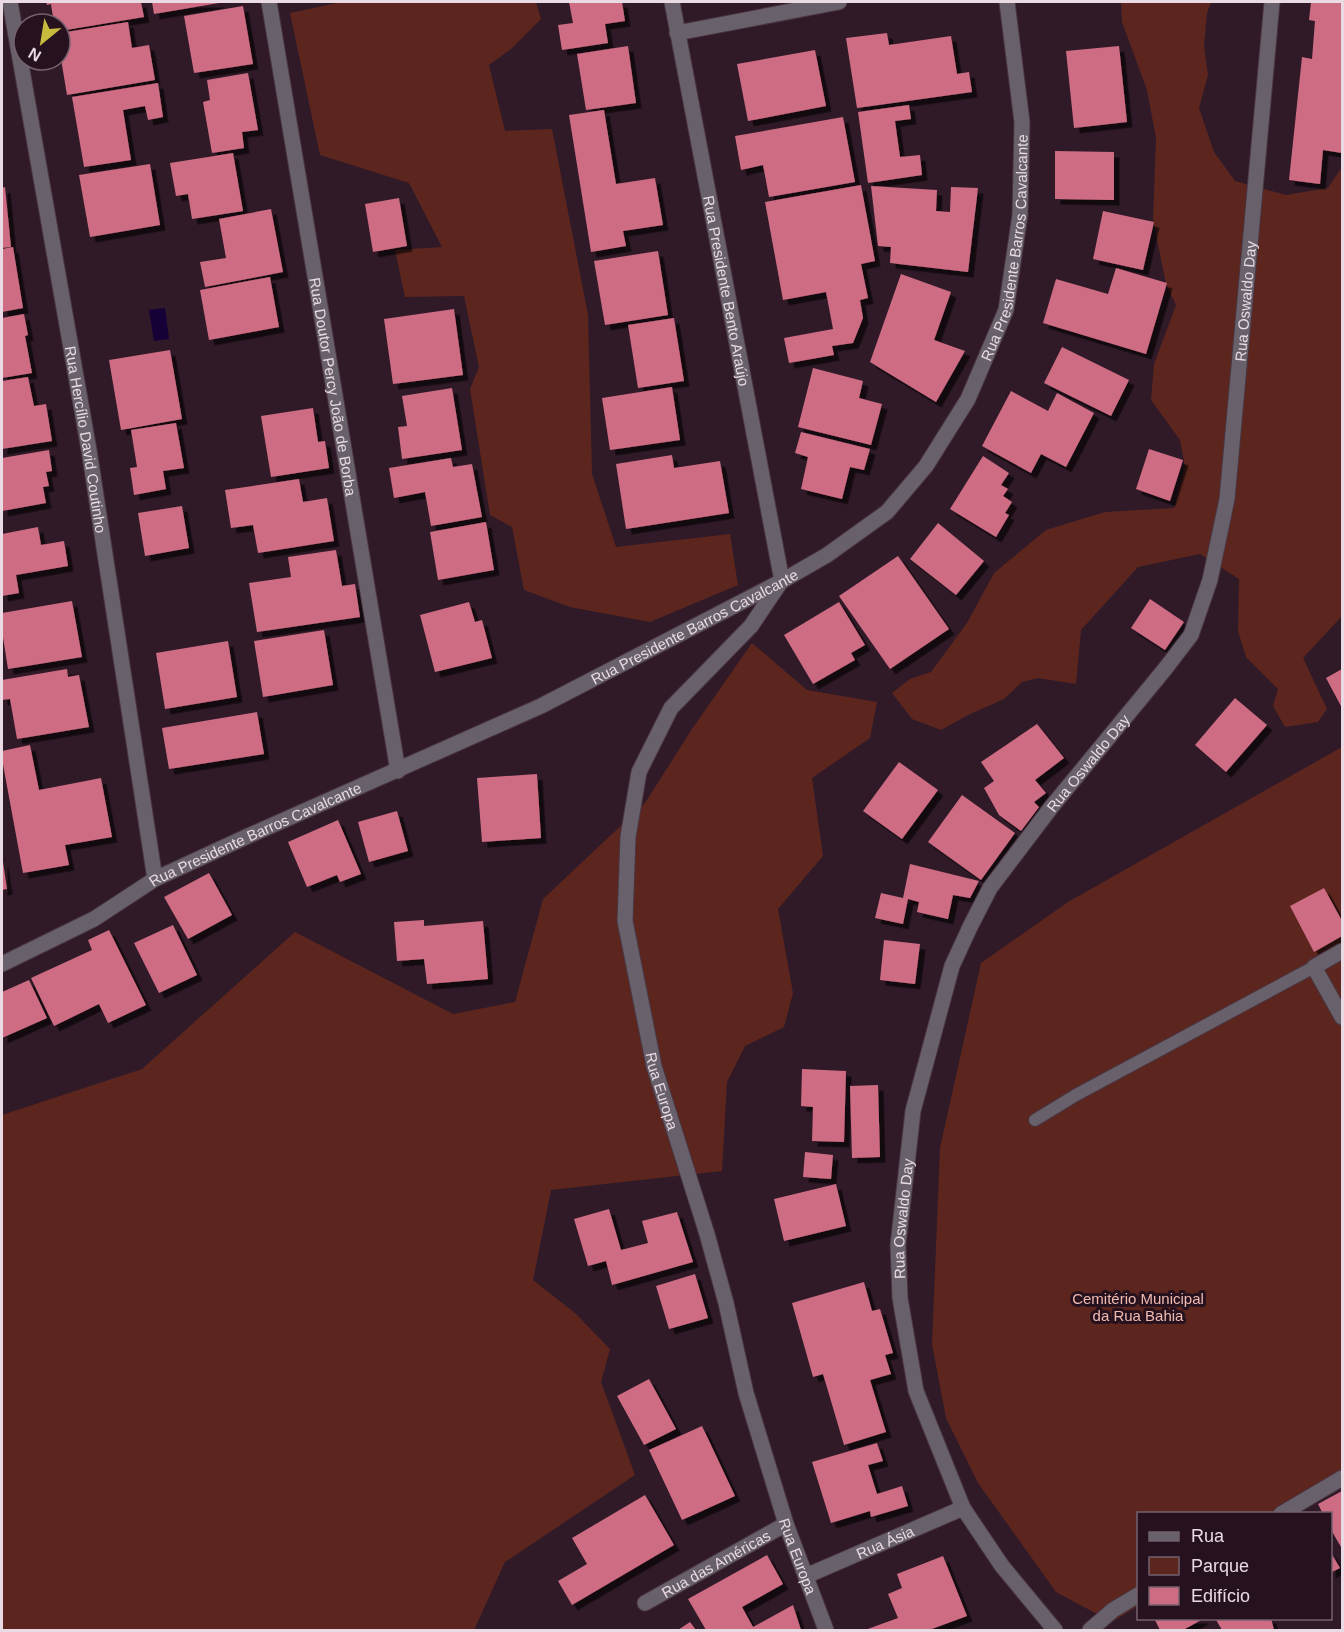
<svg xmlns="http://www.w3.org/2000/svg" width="1344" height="1632" font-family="Arial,sans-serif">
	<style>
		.green { fill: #5c261e }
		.water { fill: #150038 }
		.building { fill: #ce6c83; filter: url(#shadow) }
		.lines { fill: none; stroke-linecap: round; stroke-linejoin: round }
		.service-casing { stroke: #4a3542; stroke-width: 14 }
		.minor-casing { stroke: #4a3542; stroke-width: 17 }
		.service { stroke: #68616b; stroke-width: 12 }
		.minor { stroke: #68616b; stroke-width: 15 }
		.labels { text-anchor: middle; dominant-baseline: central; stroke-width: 6; stroke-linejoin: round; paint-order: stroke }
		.street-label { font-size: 15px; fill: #e9dae3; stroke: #26111f }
		.park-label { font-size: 15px; fill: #efbab0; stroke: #26111f }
	</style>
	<defs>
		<filter id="shadow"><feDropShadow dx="5.5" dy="5.5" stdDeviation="0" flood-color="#0009"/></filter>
	</defs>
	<rect width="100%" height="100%" fill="#301a28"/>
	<path class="green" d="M342,2h194l5,17 -30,30 -22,16 16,66 47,-2 36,186 4,159 24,73 114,-13 8,51 -88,37 -80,-15 -46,-17 -12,-63 -22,-12 -20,-126 9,-22 -15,-71 -59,1 -10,-47 47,-3 -33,-64 -89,-28 -30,-142z
		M1121,2h90l-4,11 -3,33 4,29 -9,33 15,44 21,29 51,14 42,-7 14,-21v449l-39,42 24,51 -9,13 -33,5 -12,-21 5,-17 -32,-32 -8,-26 1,-52 -39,-25 -62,13 -57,63 -5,54 -38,-6 -16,4 -18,17 -36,16 -27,15 -29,-11 -20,-26 18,-14 21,-7 36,-49 27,-50 52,-43 59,-18 69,-4 11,-41 -5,-27 -29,-40 3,-36 22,-59 -10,-21 -13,-65 3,-81 -9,-48 -25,-68z
		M752,643l55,47 70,12 -7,36 -58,40 11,78 -45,53 15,84 -9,34 -39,19 -18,36 -5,89 -171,19 -18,90 42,33 35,36 -9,33 34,93 -130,87 -31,68h-472v-515l140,-46 153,-137 158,82 62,-12 28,-103 102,-96 47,-74z
		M1342,747v740l-44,26 -160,1v92l-26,16 -56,-30 -78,-109 -32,-65 -14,-74 8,-196 41,-185 87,-61z"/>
	<path class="water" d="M165,308l4,31 -15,2 -5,-31z"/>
	<path class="building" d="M46,2h95l3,15 -84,14v-7h-6l-3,-20 -4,1z
		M152,2h67v1l-65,11z
		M569,2h53l3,19 -20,3 3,19 -46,7 -4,-25 15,-2z
		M1311,2h31v151l-19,-3 -3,34 -31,-4 13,-123 10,2 3,-38 -6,-1z
		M243,6l10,58 -59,9 -10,-57z
		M128,22l4,26 17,-3 6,35 -88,15 -7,-42v-20z
		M887,33l2,12 62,-9 6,38 12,-2 3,20 -115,16 -11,-70z
		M628,46l8,57 -50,7 -9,-56z
		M1119,46l8,76 -53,6 -8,-77z
		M815,50l11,56 -78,15 -11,-57z
		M248,73l10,57 -16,2 2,16 -32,5 -9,-51 7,-2 -3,-20z
		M158,83l5,34 -15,3 -3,-14 -22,4 8,50 -47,7 -12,-70z
		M909,105l2,14 -16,2 5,36 20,-2 2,20 -54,8 -10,-71z
		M604,110l12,74 39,-6 8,47 -40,6 3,15 -35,6 -22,-137z
		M843,117l12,65 -86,15 -6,-32 -22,5 -6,-34z
		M1055,151l59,1v48l-59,-1z
		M233,153l10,58 -51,8 -4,-25 -12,2 -6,-33z
		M150,164l10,61 -70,12 -11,-62z
		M861,185l14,76 -14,3 7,34 -8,2 3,18 -10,25 -21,3 2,9 -45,8 -5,-25 49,-9 -7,-37 -43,8 -18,-98z
		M871,186l66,4 -1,21 14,1 1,-25 27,1 -10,84 -78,-9 1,-16 -13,-1z
		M5,187l6,60 -9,1v-60z
		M399,198l8,48 -34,6 -8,-48z
		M271,209l12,63 -78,15 -5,-25 26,-4 -7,-39z
		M1103,211l51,11 -11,48 -50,-11z
		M13,247l10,61 -21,4v-63z
		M658,251l10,64 -63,10 -11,-64z
		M1116,268l51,15 -21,71 -103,-31 13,-44 52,15z
		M901,274l50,18 -17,48 31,11 -29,51 -66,-40z
		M270,277l9,50 -70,13 -9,-50z
		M454,309l9,66 -70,9 -9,-65z
		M24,314l4,21 -3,1 7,37 -30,5v-60z
		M674,318l10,63 -46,7 -10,-63z
		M1062,347l67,33 -18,36 -67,-33z
		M170,350l12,69 -61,11 -12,-70z
		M813,368l50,13 -4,17 23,6 -11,41 -73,-18z
		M28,377l6,29 12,-2 6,37 -50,8v-68z
		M672,387l8,53 -70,10 -8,-52z
		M452,388l10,62 -60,9 -4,-32 9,-1 -5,-30z
		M1011,391l37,20 9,-18 37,20 -28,54 -25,-13 -10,19 -49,-27z
		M313,408l5,34 7,-1 4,27 -58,9 -10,-61z
		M176,423l8,45 -21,3 3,18 -32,6 -4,-27 7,-1 -6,-37z
		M801,432l69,17 -6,21 -14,-3 -8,32 -41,-10 7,-32 -13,-4z
		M1149,449l34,11 -13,41 -34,-12z
		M49,450l3,21 -6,1 3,14 -6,1 3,16 -44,8v-53z
		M672,455l2,13 46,-7 9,52 -103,16 -10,-65z
		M983,456l26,17 -8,12 7,4 -5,7 9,6 -7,11 4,2 -13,22 -46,-28z
		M451,458l2,9 19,-3 10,53 -51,9 -6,-34 -31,6 -5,-30z
		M299,479l4,23 24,-4 7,43 -76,12 -5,-28 -22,3 -6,-38z
		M182,506l7,42 -44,8 -7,-43z
		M486,522l8,48 -56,10 -8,-48z
		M938,523l46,38 -28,34 -46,-36z
		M38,527l3,18 23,-4 4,25 -52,9 3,18 -17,3v-62z
		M336,550l6,36 13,-2 5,33 -103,15 -8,-49 42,-6 -3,-20z
		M898,556l51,73 -59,40 -51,-73z
		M1150,599l34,23 -19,28 -34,-22z
		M72,601l10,56 -74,12 -6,-38v-18z
		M469,602l6,20 7,-2 10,38 -57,14 -15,-57z
		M839,602l26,43 -14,8 4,7 -42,24 -29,-49z
		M324,630l9,55 -70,12 -9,-56z
		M228,641l9,56 -72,12 -9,-56z
		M67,669l1,8 11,-2 10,52 -72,12 -7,-40 -8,1v-20z
		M1342,669v39l-16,-30z
		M1235,698l32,27 -41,47 -31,-27z
		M257,712l7,42 -95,15 -7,-41z
		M1037,724l27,34 -29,22 11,13 -12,9 5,5 -18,24 -22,-16 -15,-27 10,-7 -13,-19z
		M30,745l9,45 62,-12 11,59 -47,8 4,20 -46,8 -21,-114v-8z
		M899,762l39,28 -36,49 -39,-28z
		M537,774l4,64 -59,4 -5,-64z
		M962,795l53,38 -34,47 -53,-38z
		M397,811l11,40 -39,11 -11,-40z
		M338,820l23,54 -21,8 -3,-7 -30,12 -19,-45z
		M2,862h1l4,27 -5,1z
		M910,864l69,17 -9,17 -17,-3 -5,24 -31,-7 2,-10 -11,-3 -5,25 -28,-6 6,-25 22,5z
		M209,873l23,42 -44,24 -24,-42z
		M1324,888l18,33v15l-28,16 -24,-46z
		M424,920v6l59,-5 5,58 -61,5 -3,-25 -27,2 -3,-39z
		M173,925l24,50 -38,18 -25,-50z
		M109,930l37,75 -38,18 -9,-19 -45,22 -23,-48 61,-28 -4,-10z
		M884,940l36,4 -5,40 -35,-4z
		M29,980l18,38 -45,20v-46z
		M802,1069l44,2 -2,71 -32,-1 1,-34 -12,-1z
		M878,1085l2,72 -28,1 -2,-72z
		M805,1152l28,3 -2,24 -28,-2z
		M836,1184l10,42 -62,15 -10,-42z
		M609,1209l12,41 27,-7 -6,-22 35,-9 16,50 -81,23 -6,-24 -18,5 -14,-47z
		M695,1274l13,44 -39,11 -13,-43z
		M864,1282l8,29 8,-2 13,44 -8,2 6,19 -21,6 16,52 -42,13 -21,-71 -10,3 -21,-74z
		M649,1379l27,50 -32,16 -27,-49z
		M702,1426l33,70 -53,24 -33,-70z
		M877,1443l6,18 -15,4 9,29 25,-8 6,20 -37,11 -1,-6 -39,12 -19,-61z
		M1342,1491v55l-1,1 -11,-19v-14h-7l-5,-10z
		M645,1495l29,50 -102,60 -14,-24 29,-17 -15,-26z
		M1330,1551l10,17 -10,5z
		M767,1555l16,29 -41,23 11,20 40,-22 8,25h-95l-18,-31z
		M943,1556l24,60 -38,14h-64l33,-12 -10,-24 14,-6 -5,-14z
		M1154,1618h51l-22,12h-23z
		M1215,1618h56l3,12h-52z
		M690,1622l6,8h-18z"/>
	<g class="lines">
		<defs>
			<path id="service" d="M1035,1120l41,-25 238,-128"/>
			<g id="minor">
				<path id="s1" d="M10,2l79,448 66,429"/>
				<path id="s2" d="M269,2l129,769"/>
				<path id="s3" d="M672,2l110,579"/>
				<path d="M677,33l162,-31"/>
				<path id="s4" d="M780,583l-29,43 -80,82 -32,64 -11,65 -3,84 29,145 53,168 19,69 20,90 40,131 40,106"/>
				<path d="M1342,951l-28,16 28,50"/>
				<path id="s5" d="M2,964l92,-45 61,-40 93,-43 293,-130 241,-125 45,-26 60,-43 39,-46 42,-67 38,-89 14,-95 2,-93 -15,-120"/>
				<path d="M1281,1514l61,-36"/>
				<path id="s6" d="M806,1576l157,-68"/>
				<path id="s7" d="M645,1603l141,-79"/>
				<path id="s8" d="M1055,1630l-53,-64 -39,-58 -47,-117 -16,-93 -2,-53 15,-134 39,-145 18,-39 20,-39 63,-83 112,-136 26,-34 19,-55 17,-81 45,-497"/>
				<path d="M1090,1630l23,-20 25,-15"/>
			</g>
		</defs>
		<use href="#service" class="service-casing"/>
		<use href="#minor" class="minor-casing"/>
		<use href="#service" class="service"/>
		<use href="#minor" class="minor"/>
	</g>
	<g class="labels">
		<g class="street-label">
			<text stroke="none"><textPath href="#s5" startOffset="1293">Rua Presidente Barros Cavalcante</textPath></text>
			<text stroke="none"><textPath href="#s3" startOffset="294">Rua Presidente Bento Araújo</textPath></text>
			<text stroke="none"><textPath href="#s8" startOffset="1461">Rua Oswaldo Day</textPath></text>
			<text stroke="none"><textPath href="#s2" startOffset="390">Rua Doutor Percy João de Borba</textPath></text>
			<text stroke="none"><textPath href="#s1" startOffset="444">Rua Hercílio David Coutinho</textPath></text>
			<text stroke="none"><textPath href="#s5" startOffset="771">Rua Presidente Barros Cavalcante</textPath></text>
			<text stroke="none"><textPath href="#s8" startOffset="957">Rua Oswaldo Day</textPath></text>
			<text stroke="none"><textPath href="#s5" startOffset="285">Rua Presidente Barros Cavalcante</textPath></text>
			<text stroke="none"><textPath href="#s4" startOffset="562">Rua Europa</textPath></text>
			<text stroke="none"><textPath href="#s8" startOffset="453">Rua Oswaldo Day</textPath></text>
			<text stroke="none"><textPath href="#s6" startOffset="86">Rua Ásia</textPath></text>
			<text stroke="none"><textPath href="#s4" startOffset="1047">Rua Europa</textPath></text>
			<text stroke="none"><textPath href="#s7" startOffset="81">Rua das Américas</textPath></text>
		</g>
		<g class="park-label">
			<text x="1138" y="1298">Cemitério Municipal<tspan x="1138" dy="17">da Rua Bahia</tspan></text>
		</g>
	</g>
	<rect width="1344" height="1632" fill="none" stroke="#e9dae3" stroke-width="6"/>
	<rect x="1137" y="1512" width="195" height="108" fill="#26111f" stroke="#74616d" stroke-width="1.5"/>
	<rect x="1149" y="1532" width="30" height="9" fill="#68616b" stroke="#74616d" stroke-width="1.5"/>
	<text x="1191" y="1542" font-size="18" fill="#e9dae3">Rua</text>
	<rect x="1149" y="1557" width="30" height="18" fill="#5c261e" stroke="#74616d" stroke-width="1.5"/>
	<text x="1191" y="1572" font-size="18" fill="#e9dae3">Parque</text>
	<rect x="1149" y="1587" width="30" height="18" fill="#ce6c83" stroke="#74616d" stroke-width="1.5"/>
	<text x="1191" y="1602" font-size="18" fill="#e9dae3">Edifício</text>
	<g transform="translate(42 42) rotate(210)"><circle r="28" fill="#26111f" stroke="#74616d" stroke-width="1.5"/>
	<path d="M0-4.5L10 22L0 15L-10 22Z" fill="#c6bb3c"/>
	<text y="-9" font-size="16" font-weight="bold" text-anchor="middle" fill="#e9dae3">N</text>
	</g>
</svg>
